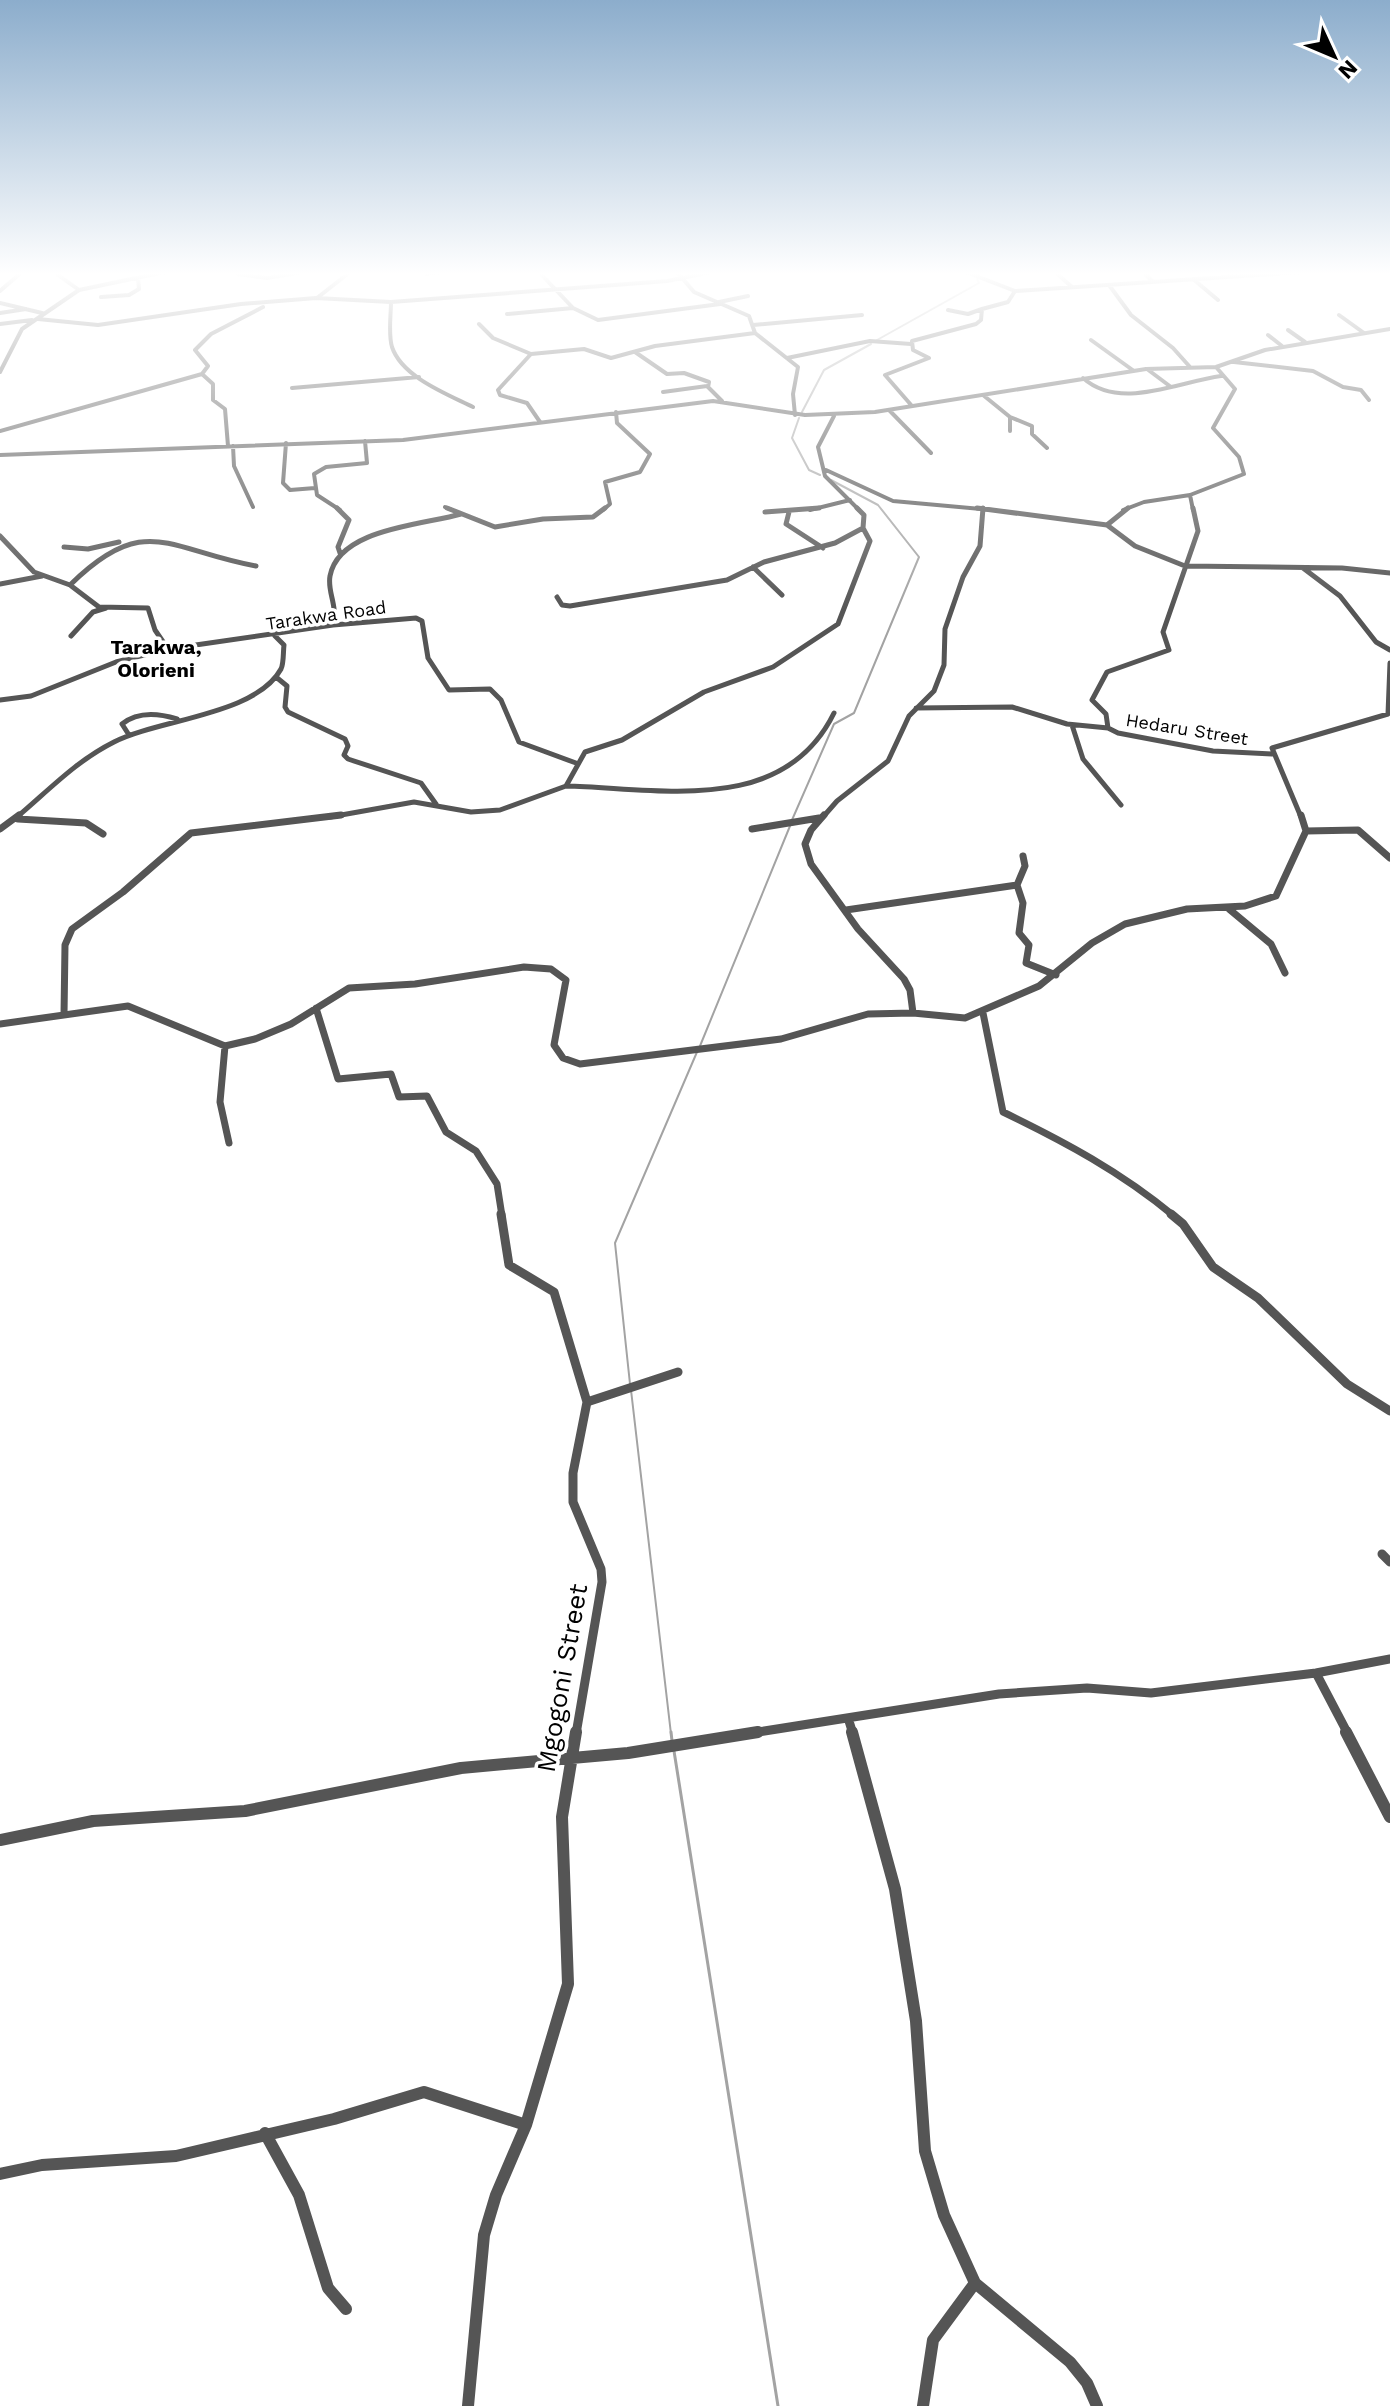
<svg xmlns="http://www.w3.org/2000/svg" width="1390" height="2406" font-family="'Work Sans',sans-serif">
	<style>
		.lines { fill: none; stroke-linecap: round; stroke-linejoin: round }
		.stream-far1 { stroke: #a3a3a3; stroke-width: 2 }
		.stream { stroke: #a3a3a3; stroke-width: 3 }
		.minor-far4 { stroke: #555; stroke-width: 4 }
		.minor-far3 { stroke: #555; stroke-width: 5 }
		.minor-far2 { stroke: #555; stroke-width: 7 }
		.minor-far1 { stroke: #555; stroke-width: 9 }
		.minor { stroke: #555; stroke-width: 12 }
		.labels { text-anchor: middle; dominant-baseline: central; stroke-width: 7; stroke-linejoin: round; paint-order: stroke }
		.far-street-label { font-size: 18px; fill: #000; stroke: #fff }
		.far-neighbourhood-label { font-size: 20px; font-weight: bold; fill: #000; stroke: #fff }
		.near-street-label { font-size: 26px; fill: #000; stroke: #fff }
	</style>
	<rect width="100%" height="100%" fill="#fff"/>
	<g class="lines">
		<path class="stream-far1" d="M877,340l102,-57 -2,-4
			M802,412l22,-42 47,-26
			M799,418l-7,20 17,32 11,5
			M792,820l42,-96 20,-11 65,-156 -41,-52 -47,-25
			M700,1046l90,-220
			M630,1384l-15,-141 82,-191
			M631,1390l40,344"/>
		<path class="stream" d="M671,1732l1,9
			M674,1751l104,655"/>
		<path class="minor-far4" d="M54,272l25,18
			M539,272l34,36 25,12 122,-16
			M677,272l17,20 55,24 6,17 43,34 -5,27 2,21
			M814,272h35
			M966,272l49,19
			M1055,272l17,15
			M1143,272l10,10
			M238,274l29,4 36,-6
			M426,274l16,-2
			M1193,279l25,21
			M1109,285l22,30 42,33 17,19
			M0,291l22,-19
			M101,297l28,-2 10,-6 -1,-11
			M317,298l33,-26
			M391,302c0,14 -3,31 1,45 10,30 55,47 81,60
			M719,302l29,-6
			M0,303l42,10
			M948,310l20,4 14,-5
			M0,313l26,-4
			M507,314l66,-6
			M1339,315l25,18
			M38,319l60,6 143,-21 75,-6 75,4 276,-21 44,-9
			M0,324l32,-4
			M479,324l14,14 38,16
			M753,325l109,-10
			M1288,330l17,12
			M1268,335l14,11
			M1091,340l43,31
			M635,352l32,22 17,-1 25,9 -1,5
			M787,358l83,-17 41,3
			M1234,362l79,9 30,16 18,3 8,10
			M1147,369l24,18
			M0,372l22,-43 57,-39 86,-18
			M1083,378c37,33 94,4 138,-2
			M292,388l127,-11
			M663,392l44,-6 15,15
			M983,395l27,22v14
			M912,406l-27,-31 44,-17 -16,-8 -1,-9 64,-17 5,-4 1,-11 26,-7 7,-11 289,-19
			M889,410l42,43
			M834,416l-16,31 7,29 34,34
			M1010,417l22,9v8l15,14
			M540,422l-13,-19 -27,-8 -2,-5 33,-36 53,-5 27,9 44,-12 100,-13
			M0,431l202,-57
			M286,443l-3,40 7,7 25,-2
			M228,446l-3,-37 -12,-9v-16l-11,-10 6,-8 -13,-16 16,-16 52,-27
			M233,446l1,20 19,41
			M0,455l403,-15 310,-39 92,14 70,-3 271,-43 70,-2 49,-17 125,-21
			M826,470l67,31 99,9
			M445,507l7,3
			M340,510l-23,-15 -3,-21 12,-7 41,-4 -2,-22
			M603,510l7,-6 -5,-22 35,-10 10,-18 -33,-31 -1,-11
			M810,510l40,-10
			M1123,510l21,-8 46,-7
			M1193,510l-3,-15 54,-21 -5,-17 -26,-29 22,-39 -19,-22"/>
		<path class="minor-far3" d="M337,508l12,12 -11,27 2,6
			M447,508l48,19 48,-8 50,-2 12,-9
			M977,508l130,17 28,21 50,20 157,2 48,5
			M1193,508l5,23 -35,101 6,18 -62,22 -15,28 14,14 2,14 10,5 95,18 59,3
			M765,512l54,-4
			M789,512l-3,12 37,24
			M1107,525l21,-17
			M0,536l34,36 36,13 29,22 49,1 7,22 13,19
			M64,547l24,2 31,-7
			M753,567l29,28
			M1303,568l37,28 36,46 14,8
			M0,584l42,-8
			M70,585c75,-74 98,-35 186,-19
			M557,597l5,8 8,1 157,-26 37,-18 71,-19 28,-15
			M333,625c5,-20 -6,-33 -3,-49 9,-48 94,-51 131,-62
			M71,636l22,-24 13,-4
			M276,677l11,9 -2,21 3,5 57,27 3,7 -4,9 4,4 73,24 15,21
			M0,700l31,-4 85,-34 52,-13 165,-24 83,-7 6,3 6,37 21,32 41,-1 11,11 18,42 57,21
			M916,708l96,-1 55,17 41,4
			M1072,725l11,34 38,46
			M129,735l-7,-11c16,-13 36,-11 55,-5
			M566,786c93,2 217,31 268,-73
			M17,817c32,-27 59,-56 97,-75 45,-23 142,-27 167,-73 3,-6 2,-17 3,-24l-9,-9
			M330,817l84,-15 57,10 29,-2 66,-24 19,-34 37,-12 82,-48 69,-25 65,-43 32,-83 -7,-13 1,-13 -7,-7
			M823,817l14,-16 51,-40 21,-45 25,-25 10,-26 1,-36 18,-52 17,-31 3,-38
			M1301,817l-29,-69 116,-34 2,-51"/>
		<path class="minor-far2" d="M824,815l-13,15 -6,14 6,20 47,65 46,50 6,11 3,23
			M18,819l68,4 17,11
			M0,829l19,-14
			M752,829l67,-11
			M1306,831l52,-1 32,28
			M1023,856l2,10 -8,19 6,18 -4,30 10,12 -3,18 30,12
			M1229,909l42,35 14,29
			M846,910l171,-25
			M316,1008l22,71 53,-5 8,23 28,-1 19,36 30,19 21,33 5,32
			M983,1013l20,99c62,30 118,60 171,104
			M64,1015l1,-70 7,-16 51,-37 68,-59 150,-18
			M0,1024l128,-18 97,40 30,-7 36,-15 58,-36 66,-4 109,-17 27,2 15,11 -12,65 9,13 17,6 201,-25 87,-25 45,-1 52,5 74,-32 53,-43 33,-19 62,-15 58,-3 31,-10 30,-65 -5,-16
			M225,1046l-5,56 9,41"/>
		<path class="minor-far1" d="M501,1214l8,51 45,27 33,110 -14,71v29l28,67 1,13 -26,152
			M1171,1214l12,10 30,43 45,31 89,86 43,27
			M587,1402l91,-30
			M1382,1554l8,8
			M1316,1673l32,61
			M849,1721l4,13
			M745,1734l254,-40 88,-6 64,5 165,-20 74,-14"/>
		<path class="minor" d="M852,1732l43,157 21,132 9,130 19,64 31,68 95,79 17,21 10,23
			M1346,1732l44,85
			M0,1840l93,-19 152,-10 216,-43 167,-15 130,-21
			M265,2133l34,62 29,93 18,21
			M0,2174l42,-9 134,-9 158,-37 90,-27 102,33
			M468,2406l16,-171 12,-40 30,-70 42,-141 -6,-167 14,-85
			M923,2406l10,-66 42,-57"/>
	</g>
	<linearGradient id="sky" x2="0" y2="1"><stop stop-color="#8cadcc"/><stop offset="0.45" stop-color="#fff"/><stop offset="1" stop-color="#fff" stop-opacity="0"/></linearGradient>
	<rect width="1390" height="609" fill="url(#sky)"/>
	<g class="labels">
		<g class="far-street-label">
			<text transform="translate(326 615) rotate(-8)">Tarakwa Road</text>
			<text transform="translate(1187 729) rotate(9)">Hedaru Street</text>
		</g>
		<g class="far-neighbourhood-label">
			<text x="156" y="647">Tarakwa,<tspan x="156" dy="23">Olorieni</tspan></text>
		</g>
		<g class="near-street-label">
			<text transform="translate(562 1678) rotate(-80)">Mgogoni Street</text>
		</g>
	</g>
	<g transform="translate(1334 56) rotate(134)" stroke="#ffffff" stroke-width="6" paint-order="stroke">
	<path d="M0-6L14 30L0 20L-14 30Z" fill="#000000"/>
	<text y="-12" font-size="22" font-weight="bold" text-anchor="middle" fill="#000000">N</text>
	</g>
</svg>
